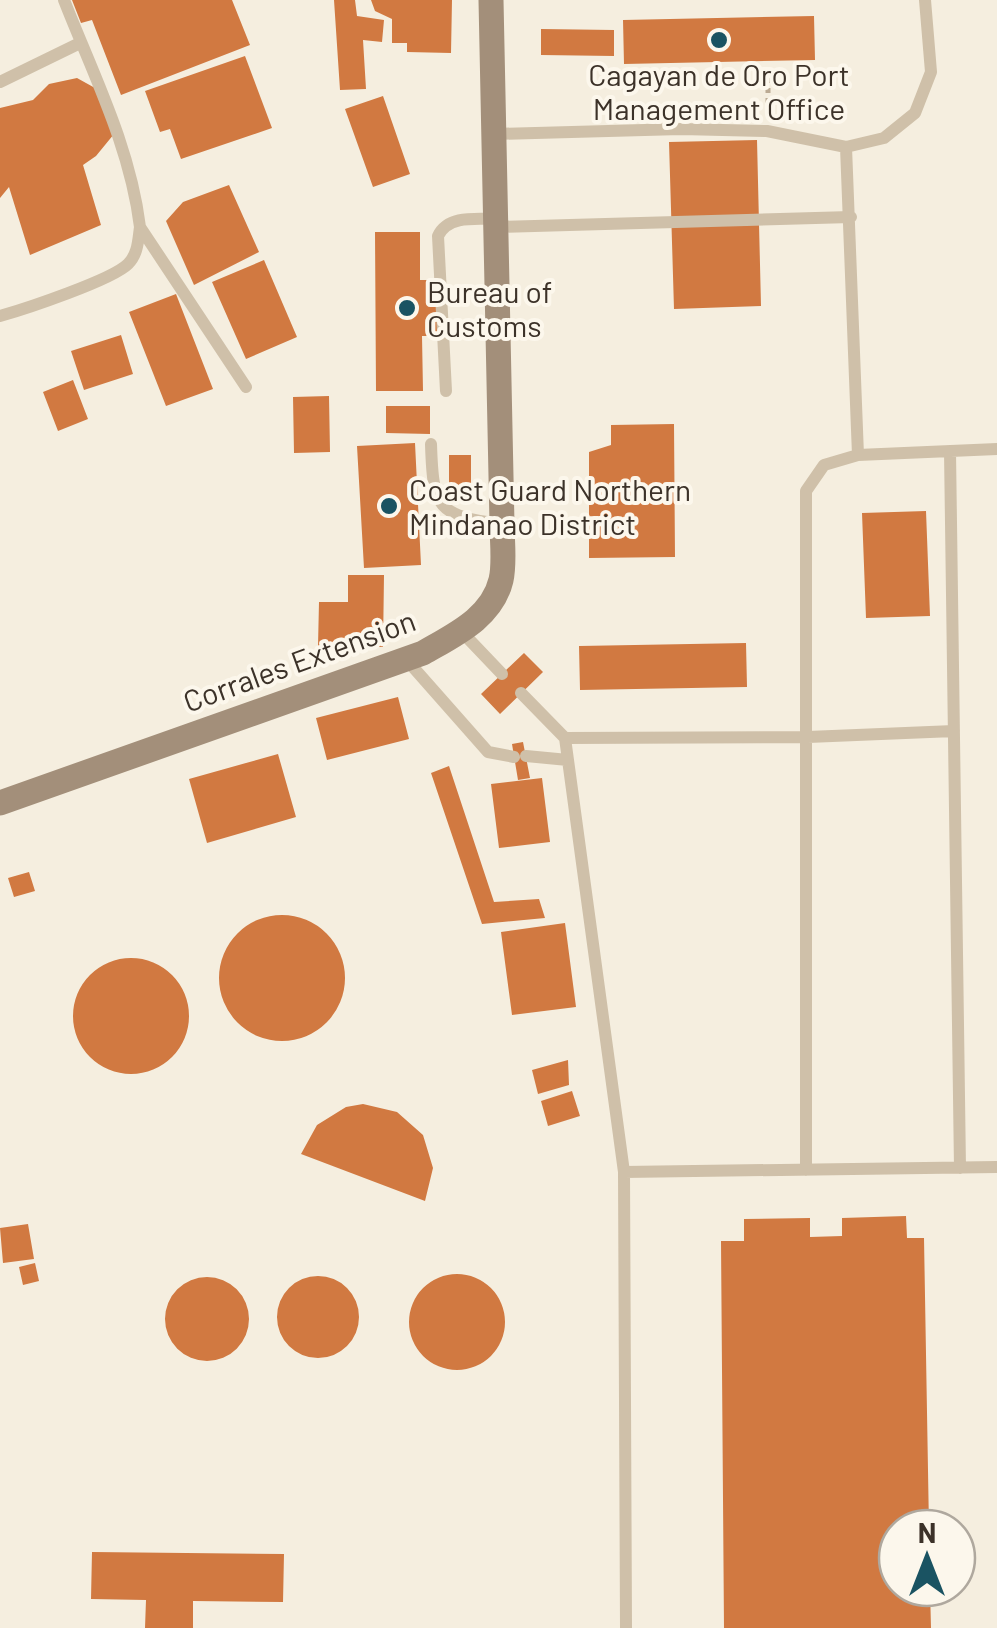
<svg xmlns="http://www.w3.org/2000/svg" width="997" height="1628" font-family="Barlow,sans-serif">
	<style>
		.building { fill: #d17941 }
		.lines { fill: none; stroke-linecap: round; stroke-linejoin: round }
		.path { stroke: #bbaa93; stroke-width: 5; stroke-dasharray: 5 5; stroke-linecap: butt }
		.lane { stroke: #cfc0a9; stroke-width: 12 }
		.secondary { stroke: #a38f7a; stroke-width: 25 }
		.poi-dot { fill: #1a5362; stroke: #fcf7ec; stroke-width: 4 }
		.labels { text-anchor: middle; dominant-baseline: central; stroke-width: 8; stroke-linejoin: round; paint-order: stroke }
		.poi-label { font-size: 30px; fill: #3c3229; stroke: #fcf7ec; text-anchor: start }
		.street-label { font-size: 30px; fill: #3c3229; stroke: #fcf7ec }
	</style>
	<rect width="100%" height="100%" fill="#f5eedf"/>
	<path class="building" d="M72,0h160l18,45 -129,50 -29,-75 -11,3z
		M334,0h21l2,16 27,4 -2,22 -19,-2 3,49 -26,1z
		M371,0h81l-1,53 -44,-1v-9h-15v-24l-17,-8z
		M814,16l1,44 -191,4 -1,-44z
		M541,29l73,1v26l-73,-1z
		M245,56l27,72 -91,31 -11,-30 -10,3 -15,-41z
		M77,78l18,10 19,46 -18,22 -13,9 18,60 -71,30 -21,-68 -9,11v-90l33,-8 16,-16z
		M383,96l27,78 -37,13 -28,-78z
		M757,140l4,166 -87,3 -5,-167z
		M229,185l30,67 -65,33 -28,-64 17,-19z
		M375,232h45v48h18v56h-16l1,55h-47z
		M264,260l33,77 -51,22 -34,-77z
		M176,294l37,95 -47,17 -37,-94z
		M121,335l12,39 -49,16 -13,-39z
		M73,380l15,39 -30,12 -15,-39z
		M329,396l1,56 -36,1 -1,-56z
		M386,406h44v28l-44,-1z
		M674,424l1,133 -86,1v-106l22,-7v-20z
		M415,443l6,122 -57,3 -7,-122z
		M449,455h22v47h-22z
		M926,511l4,105 -64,2 -4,-105z
		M348,575h36l-1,72 -65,-1 1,-44h29z
		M746,643l1,44 -167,3 -1,-44z
		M524,653l19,19 -43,42 -19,-20z
		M398,697l11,42 -82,21 -11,-42z
		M523,742l7,36 -12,2 -6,-36z
		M278,754l18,63 -89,26 -18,-64z
		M449,766l45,136 45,-3 6,19 -63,6 -51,-151z
		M542,778l8,64 -51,6 -8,-64z
		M29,872l6,19 -21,6 -6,-19z
		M219 978a63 63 0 1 1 126 0a63 63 0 1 1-126 0Z
		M565,923l11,84 -64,8 -11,-83z
		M73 1016a58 58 0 1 1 116 0a58 58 0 1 1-116 0Z
		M568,1060l1,25 -31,9 -6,-24z
		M572,1091l8,25 -32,10 -7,-25z
		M363,1104l34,8 26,23 10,33 -8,33 -124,-47 16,-29 29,-18z
		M906,1216l1,22h17l5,290h-32v60h33l1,40h-207l-3,-387h23v-22l66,-1v19l32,-1v-18z
		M28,1224l6,35 -31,4 -3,-35z
		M35,1263l4,18 -16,4 -4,-18z
		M409 1322a48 48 0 1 1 96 0a48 48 0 1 1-96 0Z
		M277 1317a41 41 0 1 1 82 0a41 41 0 1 1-82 0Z
		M165 1319a42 42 0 1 1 84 0a42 42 0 1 1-84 0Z
		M92,1552l192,2 -1,48 -90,-1v27h-48l1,-28 -55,-1z"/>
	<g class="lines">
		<path class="path" d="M768,113v-42"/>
		<path class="lane" d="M64,0c29,74 66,146 76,227l106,160
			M0,82l80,-39
			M495,134l186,-5 86,2 79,16 38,-9 31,-25 16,-41 -6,-72
			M846,147l12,308
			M496,227l355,-10
			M0,316c25,-7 112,-36 128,-52 10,-10 10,-23 12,-37
			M446,391l-8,-155c10,-21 38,-17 58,-17
			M431,444c2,64 6,72 71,80
			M950,451l10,717
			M461,631l41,43
			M405,658l83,94 26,5
			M521,693l44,45 59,434 2,456
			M565,738l243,-1 146,-6
			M526,756l42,4
			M806,1170v-679l18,-26 34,-10 139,-6
			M624,1172l373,-5"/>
		<path class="secondary" d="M0,803l423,-150c31,-18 69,-35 78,-73 4,-17 1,-39 1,-56l-11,-524"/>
	</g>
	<g class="poi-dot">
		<circle cx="719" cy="40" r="10"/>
		<circle cx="407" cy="308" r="10"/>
		<circle cx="389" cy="506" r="10"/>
	</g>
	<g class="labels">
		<g class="poi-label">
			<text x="719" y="74" text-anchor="middle">Cagayan de Oro Port<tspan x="719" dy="34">Management Office</tspan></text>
			<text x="427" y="291">Bureau of<tspan x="427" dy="34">Customs</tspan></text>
			<text x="409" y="489">Coast Guard Northern<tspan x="409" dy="34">Mindanao District</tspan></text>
		</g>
		<g class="street-label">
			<text transform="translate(299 660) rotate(-20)">Corrales Extension</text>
		</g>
	</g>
	<g transform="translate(927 1558)"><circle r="48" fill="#fcf7ec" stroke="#afa89e" stroke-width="2.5"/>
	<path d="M0-8L18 38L0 25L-18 38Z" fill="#1a5362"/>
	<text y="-15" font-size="28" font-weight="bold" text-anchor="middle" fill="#3c3229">N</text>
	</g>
</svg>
